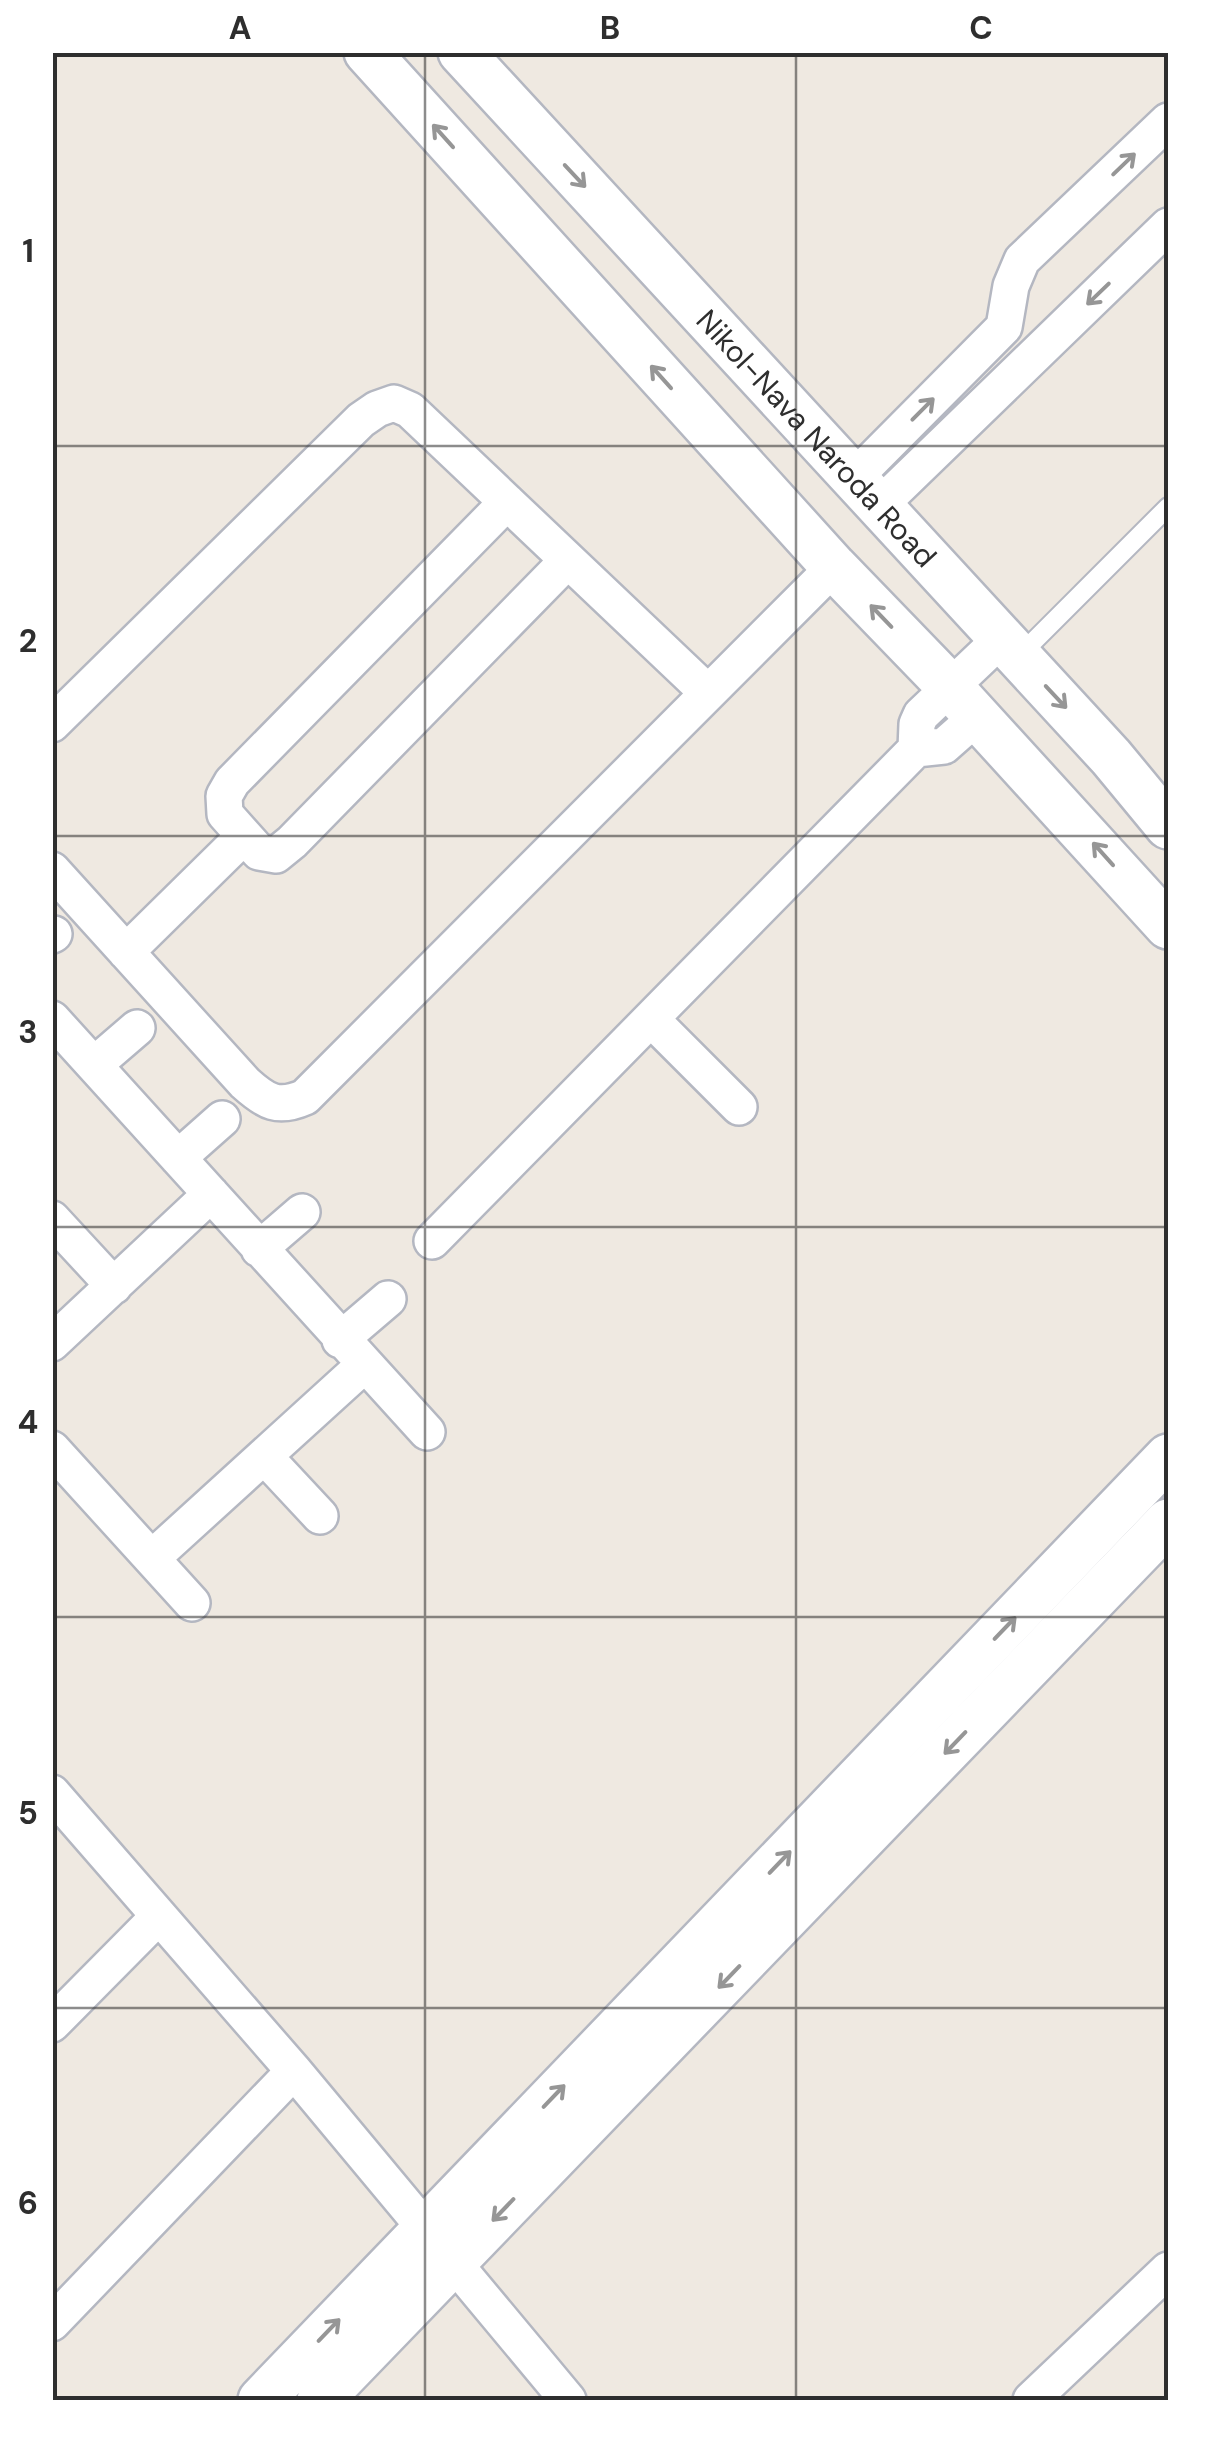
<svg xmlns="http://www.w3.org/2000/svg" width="1221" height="2453" font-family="'DM Sans',sans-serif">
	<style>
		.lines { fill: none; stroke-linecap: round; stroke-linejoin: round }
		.service-casing { stroke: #b4b7c1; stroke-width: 22 }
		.minor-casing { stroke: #b4b7c1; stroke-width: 40 }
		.tertiary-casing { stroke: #b4b7c1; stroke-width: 50 }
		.service { stroke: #fff; stroke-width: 18 }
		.minor { stroke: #fff; stroke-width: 35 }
		.tertiary { stroke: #fff; stroke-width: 45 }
		.oneway { stroke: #969696 }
		.grid { fill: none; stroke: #2e2e2e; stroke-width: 2.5; stroke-opacity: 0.55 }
		.labels { text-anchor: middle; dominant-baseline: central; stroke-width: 9; stroke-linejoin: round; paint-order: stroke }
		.street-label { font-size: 30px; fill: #2e2e2e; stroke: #fff }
		.neatline { fill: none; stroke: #2e2e2e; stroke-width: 4 }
		.grid-label { font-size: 32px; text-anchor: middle; font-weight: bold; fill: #2e2e2e }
	</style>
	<rect width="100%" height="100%" fill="#efe9e1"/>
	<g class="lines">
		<defs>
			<path id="service" d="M1019,656l149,-149"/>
			<path id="minor" d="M854,478l150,-151 7,-41 11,-26 146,-139
				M507,502l-275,280 -8,14 1,18 34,38 17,3 16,-13 276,-282
				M879,506l289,-280
				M52,724l309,-304 16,-11 17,-6 16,7 297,282
				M916,749l28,-3 34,-30
				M52,870l193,213c21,19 33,26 60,14l529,-530
				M52,935l2,-1
				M126,952l118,-116
				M52,1019l375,413
				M651,1019l88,88
				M94,1065l43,-37
				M178,1158l44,-39
				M52,1219l62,67
				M432,1241l484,-492 1,-25 4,-9 81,-77
				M259,1249l43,-37
				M340,1340l48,-41
				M52,1343l159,-149
				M52,1449l140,154
				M264,1456l56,60
				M152,1558l211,-192
				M52,1793l242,278 274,329
				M52,2024l106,-107
				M52,2323l242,-252
				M1031,2400l137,-130"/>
			<g id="tertiary">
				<path d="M367,52l467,515 116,120 218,239"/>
				<path id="s1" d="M461,52l650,705 57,69"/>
				<path d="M261,2400l907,-943"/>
				<path d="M320,2400l848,-878"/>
			</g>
		</defs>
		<use href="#service" class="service-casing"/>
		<use href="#minor" class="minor-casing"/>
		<use href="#tertiary" class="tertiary-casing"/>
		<use href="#service" class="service"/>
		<use href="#minor" class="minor"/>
		<use href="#tertiary" class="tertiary"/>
	</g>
	<defs><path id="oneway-shaft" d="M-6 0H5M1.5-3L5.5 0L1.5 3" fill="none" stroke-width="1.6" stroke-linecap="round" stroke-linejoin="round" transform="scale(2.5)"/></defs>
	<g class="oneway">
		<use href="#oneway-shaft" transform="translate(443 136) rotate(-132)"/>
		<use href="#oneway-shaft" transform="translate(1124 164) rotate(-44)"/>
		<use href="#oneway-shaft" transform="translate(575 176) rotate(47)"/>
		<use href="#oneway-shaft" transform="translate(1098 294) rotate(136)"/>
		<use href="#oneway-shaft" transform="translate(661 377) rotate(-132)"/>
		<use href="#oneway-shaft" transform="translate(923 409) rotate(-45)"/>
		<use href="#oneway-shaft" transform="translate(881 616) rotate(-134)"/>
		<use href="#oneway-shaft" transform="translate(1056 697) rotate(47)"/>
		<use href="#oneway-shaft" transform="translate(1103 854) rotate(-132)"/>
		<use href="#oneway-shaft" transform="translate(1005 1628) rotate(-46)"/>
		<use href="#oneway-shaft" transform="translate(955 1743) rotate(134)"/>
		<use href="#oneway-shaft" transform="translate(780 1862) rotate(-46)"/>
		<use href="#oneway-shaft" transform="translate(729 1977) rotate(134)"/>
		<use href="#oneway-shaft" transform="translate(554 2096) rotate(-46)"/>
		<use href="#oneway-shaft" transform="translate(503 2210) rotate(134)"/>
		<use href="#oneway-shaft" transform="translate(329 2330) rotate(-46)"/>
	</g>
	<path class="grid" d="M425,52v2348M796,52v2348M52,446h1116M52,836h1116M52,1227h1116M52,1617h1116M52,2008h1116"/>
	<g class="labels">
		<g class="street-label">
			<text stroke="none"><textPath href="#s1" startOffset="525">Nikol-Nava Naroda Road</textPath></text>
		</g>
	</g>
	<rect width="1221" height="2453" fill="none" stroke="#ffffff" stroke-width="110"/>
	<rect x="55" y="55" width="1111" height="2343" class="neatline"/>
	<g class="grid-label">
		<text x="240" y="39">A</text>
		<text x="610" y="39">B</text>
		<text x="981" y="39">C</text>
		<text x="28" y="262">1</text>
		<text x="28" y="652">2</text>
		<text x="28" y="1043">3</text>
		<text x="28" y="1433">4</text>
		<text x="28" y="1824">5</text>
		<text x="28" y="2214">6</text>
	</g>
</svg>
